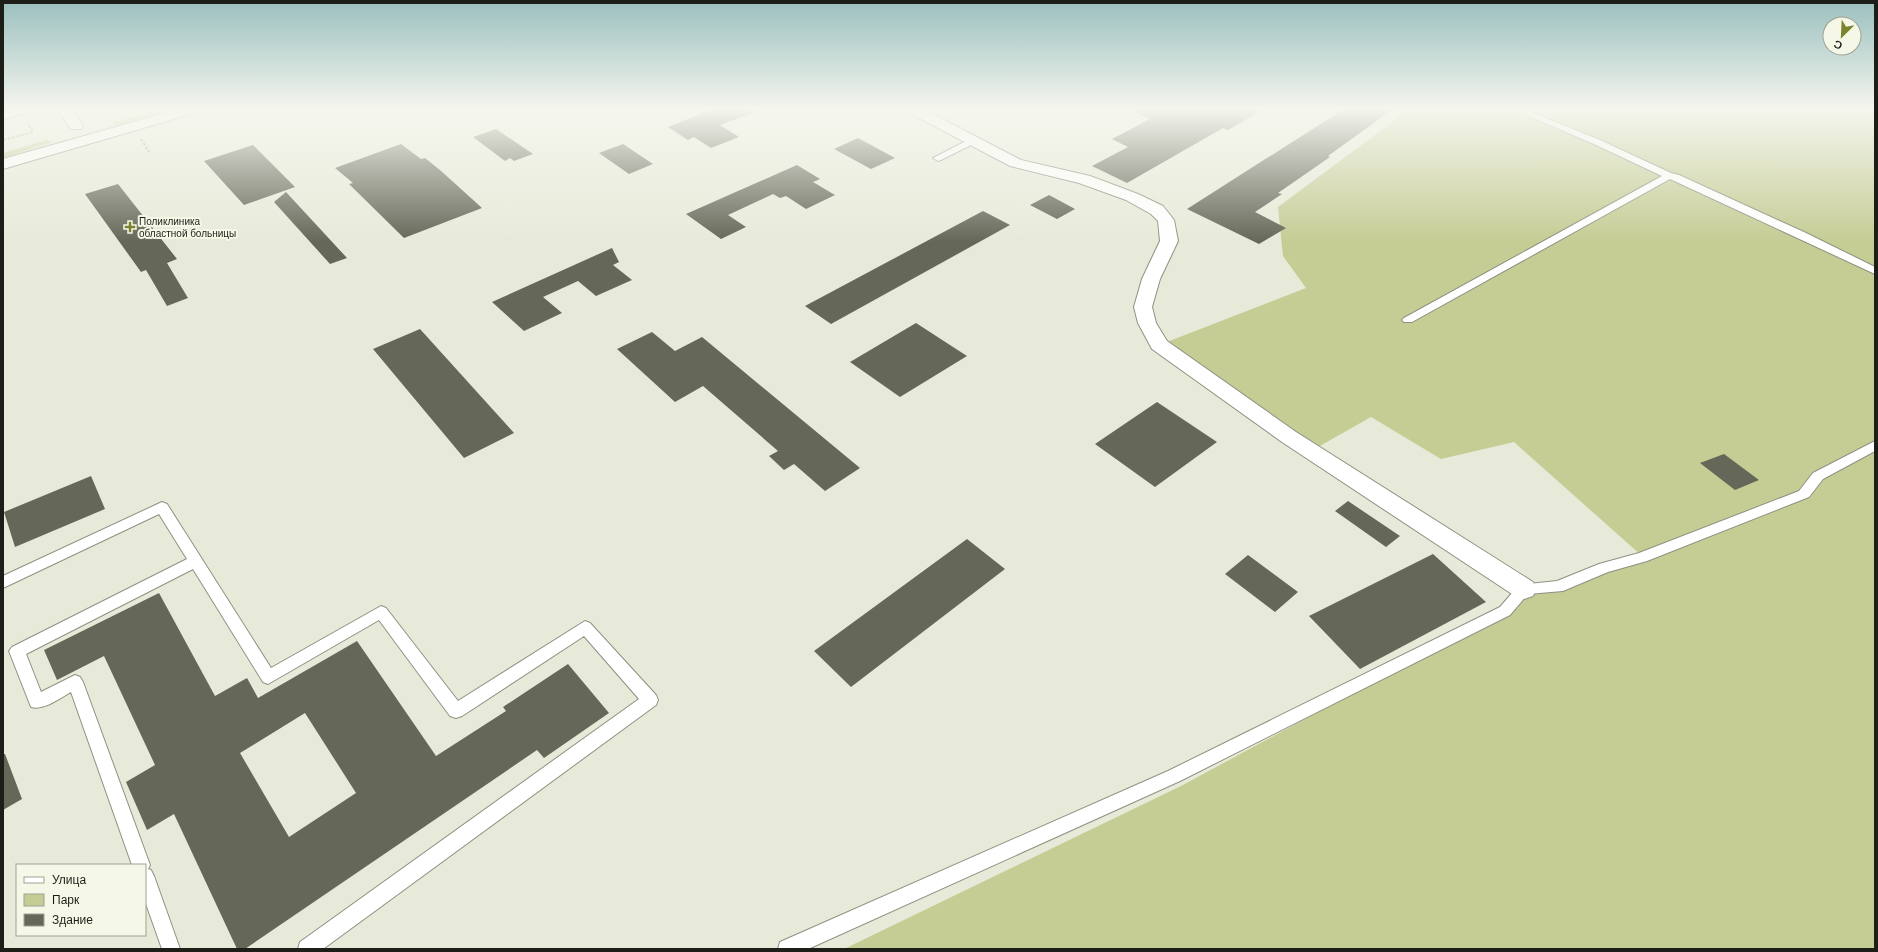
<svg xmlns="http://www.w3.org/2000/svg" width="1878" height="952" font-family="'DM Sans',sans-serif">
	<style>
		.green { fill: #c5cc94 }
		.building { fill: #656758; fill-rule: evenodd }
		.lines { fill: none; stroke-linecap: round; stroke-linejoin: round }
		.lane-casing { stroke: #8e9181; stroke-width: 2 }
		.street-casing { stroke: #8e9181; stroke-width: 2 }
		.secondary-casing { stroke: #8e9181; stroke-width: 2 }
		.primary-casing { stroke: #8e9181; stroke-width: 2 }
		.path { stroke: #a8a99c; stroke-width: 2; stroke-dasharray: 3 1.5; stroke-linecap: butt }
		.lane { fill: #fff; fill-rule: evenodd }
		.street { fill: #fff; fill-rule: evenodd }
		.secondary { fill: #fff; fill-rule: evenodd }
		.primary { fill: #fff; fill-rule: evenodd }
		.poi-dot { fill: #7c832f; stroke: #f5f8e6; stroke-width: 1.5 }
		.labels { text-anchor: middle; dominant-baseline: central; stroke-width: 4; stroke-linejoin: round; paint-order: stroke }
		.far-poi-label { font-size: 10px; fill: #1e1e18; stroke: #f5f8e6; text-anchor: start }
	</style>
	<rect width="100%" height="100%" fill="#e8ead9"/>
	<path class="green" d="M160,109h17l-58,17h-4l-2,-3z
		M1402,109h473v840h-1031l337,-163 324,-175 19,-22 34,-2 84,-31 -128,-114 -73,17 -70,-42 -60,34 -152,-106 147,-57 -23,-32 -5,-49 117,-87z
		M47,140l5,2 -49,16v-5z"/>
	<path class="building" d="M713,109l48,1 -41,15 19,12 -28,11 -17,-11 -6,3 -20,-13z
		M1127,109h137l-36,21 -5,-2 -96,55 -35,-17 36,-19 -16,-8 38,-20z
		M1344,109h49l-65,47 2,1 -52,36 4,1 -27,18 31,16 -27,16 -72,-35z
		M496,129l37,25 -19,7 -4,-3 -5,3 -32,-24z
		M858,138l37,20 -24,11 -37,-20z
		M401,144l20,15 4,-1 15,12 42,38 -78,30 -55,-54 4,-1 -18,-15z
		M623,144l30,20 -24,10 -30,-21z
		M253,145l42,42 -51,18 -40,-44z
		M797,165l23,14 -7,3 22,13 -29,14 -20,-13 -6,2 -7,-4 -45,21 18,12 -25,12 -35,-25z
		M118,184l59,75 -10,4 21,35 -21,8 -21,-36 -5,2 -56,-78z
		M286,192l61,66 -17,6 -56,-62z
		M1049,195l26,14 -18,10 -27,-14z
		M983,211l27,14 -179,99 -26,-18z
		M612,248l7,14 -6,3 19,15 -36,16 -18,-15 -35,16 19,16 -38,18 -32,-29z
		M916,323l51,33 -67,41 -50,-35z
		M420,329l94,104 -50,25 -91,-109z
		M652,332l23,19 27,-14 158,131 -35,23 -31,-27 -10,6 -15,-14 9,-5 -75,-65 -28,16 -58,-53z
		M1157,402l60,40 -62,45 -60,-43z
		M1724,454l35,26 -24,10 -35,-27z
		M91,476l14,33 -90,38 -11,-35z
		M1348,501l52,35 -14,11 -51,-36z
		M967,539l38,30 -154,118 -37,-36z
		M1433,554l53,48 -126,67 -51,-53z
		M1248,555l50,37 -23,20 -50,-38z
		M159,593l56,103 32,-18 11,20 99,-57 79,115 70,-45 -3,-4 65,-43 41,49 -65,45 -7,-8 -292,199h-8l-63,-135 -27,16 -21,-48 29,-17 -51,-109 -47,24 -13,-30zM305,713l51,80 -67,44 -49,-84z
		M3,754h2l17,45 -19,11z"/>
	<g class="lines">
		<defs>
			<path id="lane" d="M21,109h12l-1,2 -29,8v-6z
				M1394,109h11l1,1 -4,3z
				M1513,109h10l77,31 71,33 8,2 127,58 69,34v7l-205,-95 -258,143h-8l-2,-2 2,-2 258,-142 -68,-32z
				M974,137l4,3 -1,2 -36,18 -3,1 -5,-3z
				M1875,441v10l-52,28 -14,18 -162,64 -39,11 -45,19 -35,3 -18,21 -330,166 -372,168h-30l2,-7 388,-171 332,-164 19,-22 38,-4 42,-17 40,-11 160,-62 14,-18z
				M162,502l5,2 104,164 110,-62 5,2 72,93 127,-80 5,2 66,72 2,5 -2,5 -333,244h-25l2,-7 339,-243 -55,-63 -122,80 -6,2 -6,-2 -71,-96 -111,64 -5,-2 -70,-113 -167,85 15,38 34,-17 5,2 3,5 67,183 -2,4 3,1 3,6 26,73h-18l-17,-48v-36h-13l-61,-173c-11,6 -28,19 -40,15l-22,-56 3,-4 175,-88 -28,-45 -156,74v-12z"/>
			<path id="street" d="M906,109h17l98,51 69,16 48,18 25,12 11,14 4,21 -18,38 -8,28 4,16 11,18 129,91 237,150 3,7 -3,7 -9,3 -9,-3 -233,-154 -130,-93 -14,-26 -4,-16 8,-28 18,-38 -2,-20 -7,-7 -25,-14 -47,-17 -69,-17 -102,-54z"/>
			<path id="secondary" d="M57,109h14l12,17 -2,3h-10z"/>
			<path id="primary" d="M179,109h21l-2,3 -195,57v-10z"/>
		</defs>
		<use href="#lane" class="lane-casing"/>
		<use href="#street" class="street-casing"/>
		<use href="#secondary" class="secondary-casing"/>
		<use href="#primary" class="primary-casing"/>
		<path class="path" d="M85,110l14,-1
			M209,116l24,-7
			M141,139l8,13
			M3,140l30,-8 -6,-9"/>
		<use href="#lane" class="lane"/>
		<use href="#street" class="street"/>
		<use href="#secondary" class="secondary"/>
		<use href="#primary" class="primary"/>
	</g>
	<linearGradient id="sky" x2="0" y2="1"><stop stop-color="#9abfbe"/><stop offset="0.45" stop-color="#f5f6ee"/><stop offset="1" stop-color="#f5f6ee" stop-opacity="0"/></linearGradient>
	<rect width="1878" height="242" fill="url(#sky)"/>
	<path class="poi-dot" d="M128 221h4v4h4v4h-4v4h-4v-4h-4v-4h4z"/>
	<g class="labels">
		<g class="far-poi-label">
			<text x="139" y="221">Поликлиника<tspan x="139" dy="12">областной больницы</tspan></text>
		</g>
	</g>
	<rect width="1878" height="952" fill="none" stroke="#1e1e18" stroke-width="8"/>
	<rect x="16" y="864" width="130" height="72" fill="#f5f8e6" stroke="#9fa194"/>
	<rect x="24" y="877" width="20" height="6" fill="#ffffff" stroke="#9fa194"/>
	<text x="52" y="884" font-size="12" fill="#1e1e18">Улица</text>
	<rect x="24" y="894" width="20" height="12" fill="#c5cc94" stroke="#9fa194"/>
	<text x="52" y="904" font-size="12" fill="#1e1e18">Парк</text>
	<rect x="24" y="914" width="20" height="12" fill="#656758" stroke="#9fa194"/>
	<text x="52" y="924" font-size="12" fill="#1e1e18">Здание</text>
	<g transform="translate(1842 36) rotate(204)"><circle r="19" fill="#f5f8e6" stroke="#9fa194"/>
	<path d="M0-3L7 15L0 10L-7 15Z" fill="#7c832f"/>
	<text y="-6" font-size="11" font-weight="bold" text-anchor="middle" fill="#1e1e18">С</text>
	</g>
</svg>
